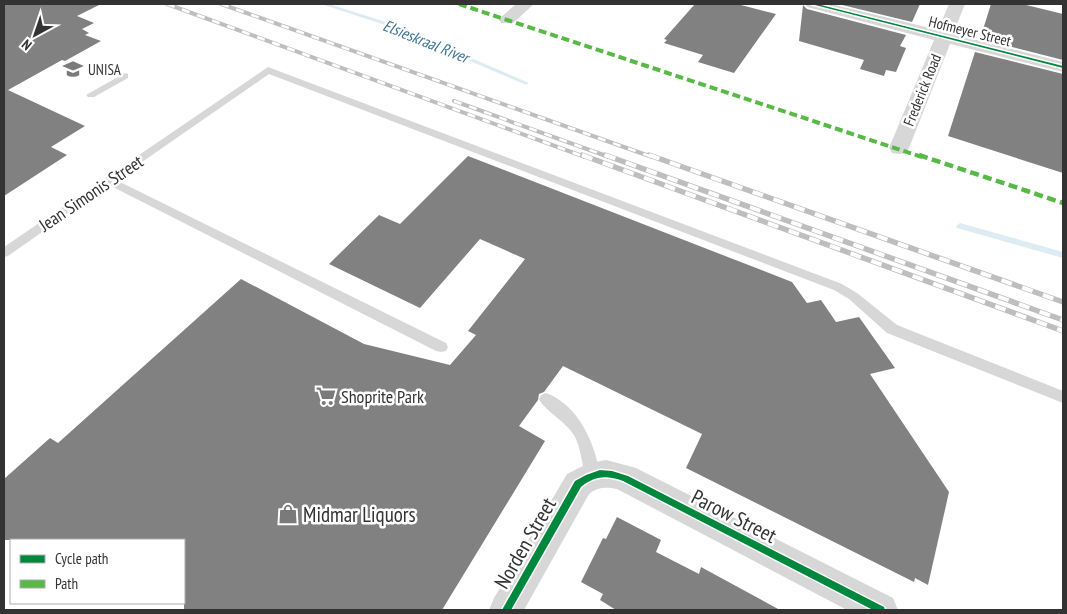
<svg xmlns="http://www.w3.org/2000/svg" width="1067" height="614" font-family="'PT Sans Narrow',sans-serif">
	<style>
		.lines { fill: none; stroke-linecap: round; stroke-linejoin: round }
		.stream { fill: #ddebf3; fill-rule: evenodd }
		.building { fill: #818181 }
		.lane { fill: #d7d7d7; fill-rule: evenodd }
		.street { fill: #d7d7d7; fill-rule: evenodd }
		.rail-far1-casing { stroke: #bebebe; stroke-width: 4 }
		.rail-casing { stroke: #bebebe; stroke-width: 5.5 }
		.rail-far1 { stroke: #fff; stroke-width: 2.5; stroke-dasharray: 8; stroke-linecap: butt }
		.rail { stroke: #fff; stroke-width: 4; stroke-dasharray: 11; stroke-linecap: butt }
		.quiet-far1 { stroke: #58b947; stroke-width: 4; stroke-dasharray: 8 4; stroke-linecap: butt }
		.quiet { stroke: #58b947; stroke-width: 4.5; stroke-dasharray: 9 4.5; stroke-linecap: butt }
		.cycleway-casing { stroke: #fff; stroke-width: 3 }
		.cycleway { fill: #00873e; fill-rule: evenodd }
		.labels { text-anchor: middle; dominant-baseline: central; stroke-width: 5; stroke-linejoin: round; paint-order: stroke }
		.far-street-label { font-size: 15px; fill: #333; stroke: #fff }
		.far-poi-label { font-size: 15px; fill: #333; stroke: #fff; text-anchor: start }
		.far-water-label { font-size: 16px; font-style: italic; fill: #3f7597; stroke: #fff }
		.street-label { font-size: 18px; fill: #333; stroke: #fff }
		.poi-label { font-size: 18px; fill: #333; stroke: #fff; text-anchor: start }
		.near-poi-label { font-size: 21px; fill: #333; stroke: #fff; text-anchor: start }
		.near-street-label { font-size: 21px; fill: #333; stroke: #fff }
	</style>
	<rect width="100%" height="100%" fill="#fff"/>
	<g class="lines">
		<path class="stream" d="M321,4h8l63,20 137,59 -3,2 -2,-1 -136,-58z
			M960,223l103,29v6l-106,-30 -1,-2z"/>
	</g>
	<path class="building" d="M4,4h97l-24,12 17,7 -12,6 7,4 -4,2 16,6 -36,20 -3,-1 -54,30 77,36 -34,21 16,8 -63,41z
		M695,4h42l39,10 -42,59 -36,-11 5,-7 -39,-12 3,-3 -3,-1z
		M838,4h82l-8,18z
		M991,4h31l41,10v46l-83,-21z
		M803,5l4,4 99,26 -6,11 6,2 -10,24 -10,-2 -2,6 -24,-7 4,-9 -65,-19z
		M975,52l88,22v99l-115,-37z
		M468,156l324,126 15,21 14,-3 15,22 23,-5 36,51 -25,6 79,118 -21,93 -13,-7 -1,4 -228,-114 16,-34 -139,-68 -19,26 -5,2 -1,6 -19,26 26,15 -103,169h-258v-70h-180v-61l46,-41 8,5 183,-164 123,65 86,21 26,-30 -8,-4 57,-72 -45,-20 -60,69 -91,-44 50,-49 21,9z
		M617,517l44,23 -5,12 43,22 2,-7 79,43h-164l-16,-10 3,-6 -22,-12 22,-44 3,1z"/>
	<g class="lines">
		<path class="lane" d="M268,67l574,217 15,9 40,32 166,66v12l-176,-70 -38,-34 -15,-9 -565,-216 -153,106 330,163 2,4 -2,4 -5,1 -5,-1 -327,-166 -101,71 -4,1v-10z
			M125,73l3,1v4l-34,19h-6l-2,-2z
			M546,393c27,10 43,38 50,64 2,8 6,16 2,23l-5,2 -5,-2c-7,-14 -6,-31 -14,-45 -9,-14 -29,-24 -35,-36l2,-4z"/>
		<path class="street" d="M516,4h18l-21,19h-12l-2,-4z
			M805,4h26l107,26 11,-26h16l-12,30 110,28v10l-113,-28 -41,104 -3,5 -7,1 -7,-1 -3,-5 45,-108 -127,-33z
			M606,460l30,8 257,130 5,12h-51l-230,-121c-11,-2 -19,-2 -28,5l-65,116h-35l5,-12 73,-124 22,-11z"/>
		<defs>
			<path id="rail-far1" d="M167,4l418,153
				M221,4l431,153
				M454,101l155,56"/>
			<path id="rail" d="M582,155l481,176
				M605,155l458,165
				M649,155l414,147"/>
		</defs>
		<use href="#rail-far1" class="rail-far1-casing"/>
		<use href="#rail" class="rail-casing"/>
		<use href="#rail-far1" class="rail-far1"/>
		<use href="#rail" class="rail"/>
		<path class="quiet-far1" d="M459,4l463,153"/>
		<path class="quiet" d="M919,155l144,48"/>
		<defs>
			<path id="cycleway" d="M811,4h6l246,62v2z
				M600,470l12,1 16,5 256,131 1,3h-12l-250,-129c-17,-6 -28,-5 -42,6l-70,123h-9l73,-129 11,-6z"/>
		</defs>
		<use href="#cycleway" class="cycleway-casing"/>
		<use href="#cycleway" class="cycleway"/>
	</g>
	<defs>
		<symbol id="university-bare" viewBox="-9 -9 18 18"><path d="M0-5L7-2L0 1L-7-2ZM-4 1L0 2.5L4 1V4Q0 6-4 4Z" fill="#7a7a7a" stroke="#fff" stroke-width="2.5" paint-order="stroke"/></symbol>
		<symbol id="supermarket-bare" viewBox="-9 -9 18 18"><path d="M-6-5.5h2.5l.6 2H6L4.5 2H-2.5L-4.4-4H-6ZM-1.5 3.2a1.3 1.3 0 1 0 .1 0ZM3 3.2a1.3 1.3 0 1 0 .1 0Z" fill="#7a7a7a" stroke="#fff" stroke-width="2.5" paint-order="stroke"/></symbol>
		<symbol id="shop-bare" viewBox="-9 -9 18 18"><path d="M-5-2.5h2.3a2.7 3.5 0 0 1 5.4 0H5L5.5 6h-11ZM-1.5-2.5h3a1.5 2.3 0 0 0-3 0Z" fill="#7a7a7a" stroke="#fff" stroke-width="2.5" paint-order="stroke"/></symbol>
	</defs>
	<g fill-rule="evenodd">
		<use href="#university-bare" x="59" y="55" width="28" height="28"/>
		<use href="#supermarket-bare" x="312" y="382" width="28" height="28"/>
		<use href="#shop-bare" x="274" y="500" width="28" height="28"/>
	</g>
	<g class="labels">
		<g class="far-street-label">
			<text transform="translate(970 31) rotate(14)">Hofmeyer Street</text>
			<text transform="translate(922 90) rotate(-68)">Frederick Road</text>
		</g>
		<g class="far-poi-label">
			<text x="88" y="69">UNISA</text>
		</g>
		<g class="far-water-label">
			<text transform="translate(426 41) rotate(22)">Elsieskraal River</text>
		</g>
		<g class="street-label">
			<text transform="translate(91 193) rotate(-34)">Jean Simonis Street</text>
		</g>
		<g class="poi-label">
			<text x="341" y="396">Shoprite Park</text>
		</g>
		<g class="near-poi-label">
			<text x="303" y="514">Midmar Liquors</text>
		</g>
		<g class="near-street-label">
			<text transform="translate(734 516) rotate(27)">Parow Street</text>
			<text transform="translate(525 543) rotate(-60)">Norden Street</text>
		</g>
	</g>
	<rect width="1067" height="614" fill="none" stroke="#333333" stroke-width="10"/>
	<rect x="10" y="539" width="175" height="65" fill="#ffffff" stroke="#adadad"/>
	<rect x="20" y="555" width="25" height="8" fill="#00873e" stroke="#adadad"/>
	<text x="55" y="564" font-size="15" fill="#333333">Cycle path</text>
	<rect x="20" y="580" width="25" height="8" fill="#58b947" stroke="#adadad"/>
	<text x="55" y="589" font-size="15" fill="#333333">Path</text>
	<g transform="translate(35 35) rotate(220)" stroke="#ffffff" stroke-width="4" paint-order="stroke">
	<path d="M0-4L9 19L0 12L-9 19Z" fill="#333333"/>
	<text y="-8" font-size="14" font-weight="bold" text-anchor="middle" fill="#333333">N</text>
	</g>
</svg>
